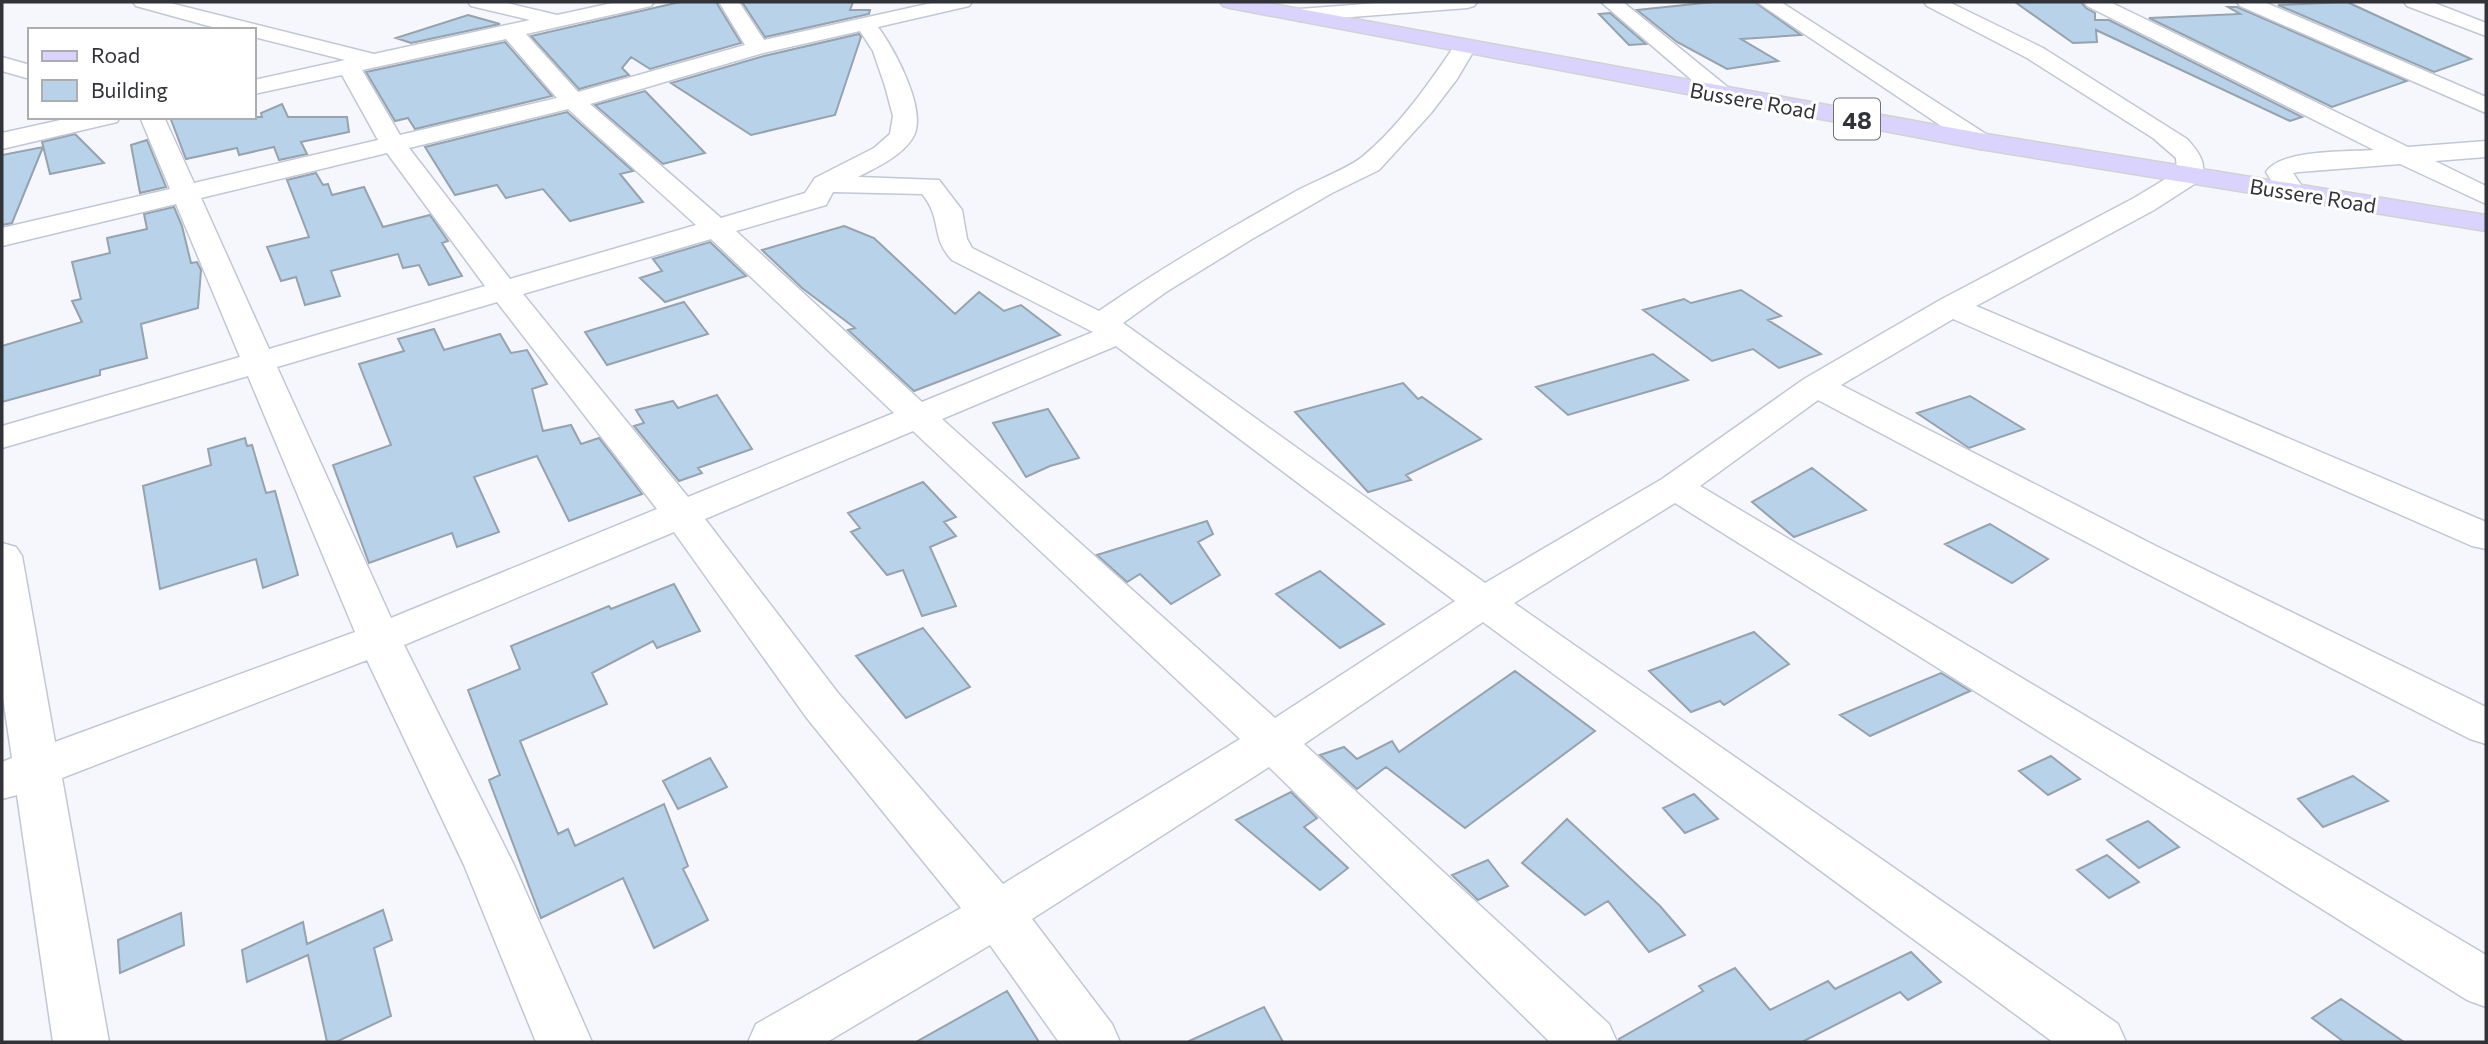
<svg xmlns="http://www.w3.org/2000/svg" width="2488" height="1044" font-family="Commissioner,sans-serif">
	<style>
		.building { fill: #b7d2e9; stroke: #96a2ad; stroke-width: 2 }
		.lines { fill: none; stroke-linecap: round; stroke-linejoin: round }
		.minor-casing { stroke: #c1c7d5; stroke-width: 3 }
		.major-casing { stroke: #d2d2d3; stroke-width: 3 }
		.minor { fill: #fff; fill-rule: evenodd }
		.major { fill: #dad3fd; fill-rule: evenodd }
		.labels { text-anchor: middle; dominant-baseline: central; stroke-width: 6; stroke-linejoin: round; paint-order: stroke }
		.far-street-label { font-size: 21px; fill: #313339; stroke: #fff }
		.shield { fill: #fff; stroke: #6f7074; stroke-width: 2 }
		.shield-label { font-size: 24px; font-weight: bold; fill: #313339 }
	</style>
	<rect width="100%" height="100%" fill="#f5f7fd"/>
	<path class="building" d="M680,2h36l25,41 -91,26 -19,-12 -9,11 7,7 -50,14 -48,-53z
		M742,2h111l-3,8h20l-1,4 -104,23z
		M1713,2h42l46,33 -60,4 37,22 -51,8 -50,-27 -40,-32z
		M2015,2h66l5,6 9,5v7h14l193,97 -12,4 -194,-91 1,12 -24,1z
		M2347,2l124,57 -37,13 -156,-67z
		M2228,7h9l170,74 -75,26 -183,-89 91,-4z
		M1610,13l36,31 -17,1 -30,-31z
		M468,15l32,9 -89,19 -15,-5z
		M859,34l2,3 -26,78 -84,20 -80,-52 93,-27z
		M505,42l47,54 -137,33 -7,-11 -13,3 -29,-49z
		M645,91l60,62 -42,11 -68,-59z
		M282,104l6,13h59l2,15 -48,10 6,12 -28,6 -5,-13 -35,8 -2,-7 -51,11 -16,-42h92l-1,-4z
		M567,112l66,59 -13,3 23,28 -73,19 -27,-32 -37,9 -9,-13 -42,10 -30,-48z
		M75,134l29,29 -54,11 -8,-32z
		M147,140l19,47 -26,6 -9,-48z
		M43,147l-31,76 -10,2v-70z
		M316,173l7,12 5,-1 4,11 32,-8 19,40 47,-12 18,26 -6,2 20,33 -33,9 -10,-20 -16,3 -5,-14 -67,17 9,25 -35,9 -9,-28 -15,4 -14,-34 42,-10 -22,-57z
		M174,207l8,19 9,37 6,-1 4,8 -3,38 -57,16 6,34 -47,12v5l-98,27v-56l80,-24 -10,-21 9,-2 -9,-37 38,-9 -3,-15 40,-9 -3,-15z
		M844,226l30,12 81,76 24,-22 25,19 17,-6 39,30 -146,56 -66,-61 7,-2 -53,-40 -40,-38z
		M710,242l36,34 -81,26 -25,-24 22,-7 -9,-12z
		M1741,290l40,26 -13,4 53,34 -42,14 -26,-19 -41,12 -69,-51 41,-11 7,4z
		M684,302l24,32 -101,31 -22,-33z
		M434,329l10,21 56,-16 11,19 16,-3 20,34 -15,5 11,42 28,-6 10,19 18,-6 43,56 -73,27 -32,-65 -63,21 25,55 -42,15 -5,-14 -83,30 -36,-98 58,-20 -32,-81 45,-13 -6,-12z
		M1653,354l35,26 -120,35 -32,-28z
		M1403,383l15,16 4,-2 59,42 -75,36 5,5 -43,12 -73,-80z
		M717,395l35,54 -54,19 4,5 -23,8 -45,-55 10,-3 -8,-13 37,-9 5,7z
		M1970,396l54,33 -55,19 -52,-35z
		M1048,409l31,49 -29,8 -24,11 -33,-54z
		M245,438l2,8 5,-1 14,48 9,-2 23,84 -35,13 -7,-29 -96,30 -17,-103 68,-21 -3,-16z
		M1812,468l54,42 -72,27 -42,-35z
		M923,482l33,35 -12,5 12,14 -26,11 26,59 -34,10 -19,-46 -16,5 -36,-43 9,-4 -12,-15z
		M1207,521l6,13 -15,8 22,33 -49,29 -31,-30 -13,8 -30,-27z
		M1990,524l58,35 -36,24 -67,-39z
		M1320,571l64,53 -44,24 -64,-54z
		M674,584l26,47 -43,17 -4,-7 -61,32 15,31 -87,37 38,93 10,-5 7,17 89,-42 24,62 -5,3 25,51 -54,28 -31,-70 -82,40 -52,-138 11,-5 -32,-85 52,-21 -9,-23 98,-40 2,3z
		M923,628l47,59 -64,31 -50,-62z
		M1754,632l35,32 -65,41 -4,-4 -29,11 -42,-41z
		M1515,671l80,60 -130,97 -79,-61 -29,22 -37,-34 24,-8 13,12 35,-18 7,11z
		M1941,673l29,18 -100,45 -30,-21z
		M2051,756l29,23 -32,16 -29,-24z
		M710,758l17,29 -49,22 -15,-28z
		M2353,776l35,25 -65,26 -25,-28z
		M1291,792l26,26 -13,9 44,41 -28,22 -84,-70z
		M1694,794l24,25 -33,14 -22,-25z
		M1567,819l93,87 25,29 -36,17 -41,-51 -23,14 -63,-52z
		M2148,821l31,26 -40,21 -32,-28z
		M2107,855l32,27 -30,16 -32,-28z
		M1488,860l20,26 -30,14 -26,-25z
		M383,910l9,30 -18,8 17,68 -55,26h-9l-19,-87 -61,27 -5,-32 61,-28 4,22z
		M181,913l3,32 -64,28 -2,-33z
		M1911,952l30,30 -33,18 -8,-8 -98,50h-182l-1,-3 84,-48 -4,-5 36,-18 35,42 58,-29 7,8z
		M1007,991l32,51h-123z
		M2341,999l63,43h-60l-32,-24z
		M1264,1007l19,35h-96z"/>
	<g class="lines">
		<defs>
			<path id="minor" d="M133,2h33l208,52 156,-34 -59,-14 -3,-4h35l54,13 60,-13h37l-3,4 -125,28 52,58 167,-47 -26,-43h20l25,38 172,-38h36l-3,4 -91,21c16,22 52,86 34,112 -12,18 -35,28 -54,38l81,3 23,30 5,29 5,9 127,63c62,-43 126,-80 192,-117 20,-12 55,-24 71,-37 37,-30 68,-75 95,-115h16l3,5 -19,32 -26,34 -52,57 -47,23 -80,46 -86,53 -43,31 362,260 177,-104 142,-100 136,-79 194,-102 43,-26 -1,-14 -23,-20 -126,-80 -100,-52 -3,-4h25l94,46 144,91c10,11 23,26 12,42l-45,29 -178,96 510,216v27l-14,-3 -519,-227 -112,66 315,161 330,161v37l-16,-5 -342,-175 -310,-164 -118,86 786,469v52l-19,-7 -792,-497 -161,100 604,421 8,18h-73l-570,-420 -179,122 305,280 8,18h-67l-281,-275 -237,152 80,105 8,18h-61l-69,-97 -163,97h-79l8,-18 205,-116 -155,-191 -132,-185 -270,113 110,220 78,177h-56l-72,-177 -97,-205 -305,118 47,264h-56l-36,-247 -15,4v-37l10,-4 -10,-67v-148l14,4 6,9 33,186 300,-110 -107,-256 -246,72v-22l238,-69 -64,-153 -174,42v-18l168,-39 -30,-72h24l30,66 184,-43 -36,-65 -88,19v-14l91,-20 -91,-23v-7h-31l-87,-24zM860,31l13,20 12,35 8,30 -3,18 -16,14 -59,30 -10,15 -84,25 -131,-114 173,-51zM506,39l51,59 -157,37 -38,-65zM568,109l128,116 -186,54 -101,-131zM387,153l98,133 -216,63 -68,-151zM833,192l89,2c21,25 8,43 30,66l141,72 -171,70 -186,-171 90,-26zM711,239l183,174 -206,84 -165,-203zM497,302l160,207 -266,109 -114,-251zM1116,346l339,255 -180,117 -333,-299zM913,431l327,308 -237,145 -165,-191 -133,-174z
				M1391,2h86l-3,4 -7,2 -167,13 -7,-2 -3,-4 3,-4 7,-2z
				M1601,2h22l107,87 4,5 -4,5h-16z
				M1757,2h24l208,134 4,5 -4,5 -9,3 -9,-3z
				M2084,2h26l298,145 78,-6v16l-51,4 51,25v18l-86,-40 -101,8 -6,1 12,18 -4,6 -10,2 -10,-2 -15,-25c15,-23 81,-20 108,-22l-287,-144z
				M2237,2h27l222,95v16l-246,-107z
				M2404,2h28l54,21v13l-79,-30z
				M2,57l28,8v14l-28,-8z
				M74,117h46l-3,5 -115,27v-16z"/>
			<path id="major" d="M1220,2h42l718,131 506,82v16l-506,-82 -750,-141 -7,-2z"/>
		</defs>
		<use href="#minor" class="minor-casing"/>
		<use href="#major" class="major-casing"/>
		<use href="#minor" class="minor"/>
		<use href="#major" class="major"/>
	</g>
	<g class="labels">
		<g class="far-street-label">
			<text transform="translate(1753 100) rotate(10)">Bussere Road</text>
			<text transform="translate(2313 195) rotate(9)">Bussere Road</text>
		</g>
		<rect class="shield" x="1834" y="98.5" width="46" height="41" rx="5"/>
		<g class="shield-label">
			<text x="1857" y="119">48</text>
		</g>
	</g>
	<rect width="2488" height="1044" fill="none" stroke="#313339" stroke-width="7"/>
	<rect x="28" y="28" width="228" height="91" fill="#ffffff" stroke="#adadb0" stroke-width="2"/>
	<rect x="42" y="51" width="35" height="10" fill="#dad3fd" stroke="#adadb0" stroke-width="2"/>
	<text x="91" y="63" font-size="21" fill="#313339">Road</text>
	<rect x="42" y="80" width="35" height="21" fill="#b7d2e9" stroke="#adadb0" stroke-width="2"/>
	<text x="91" y="98" font-size="21" fill="#313339">Building</text>
</svg>
